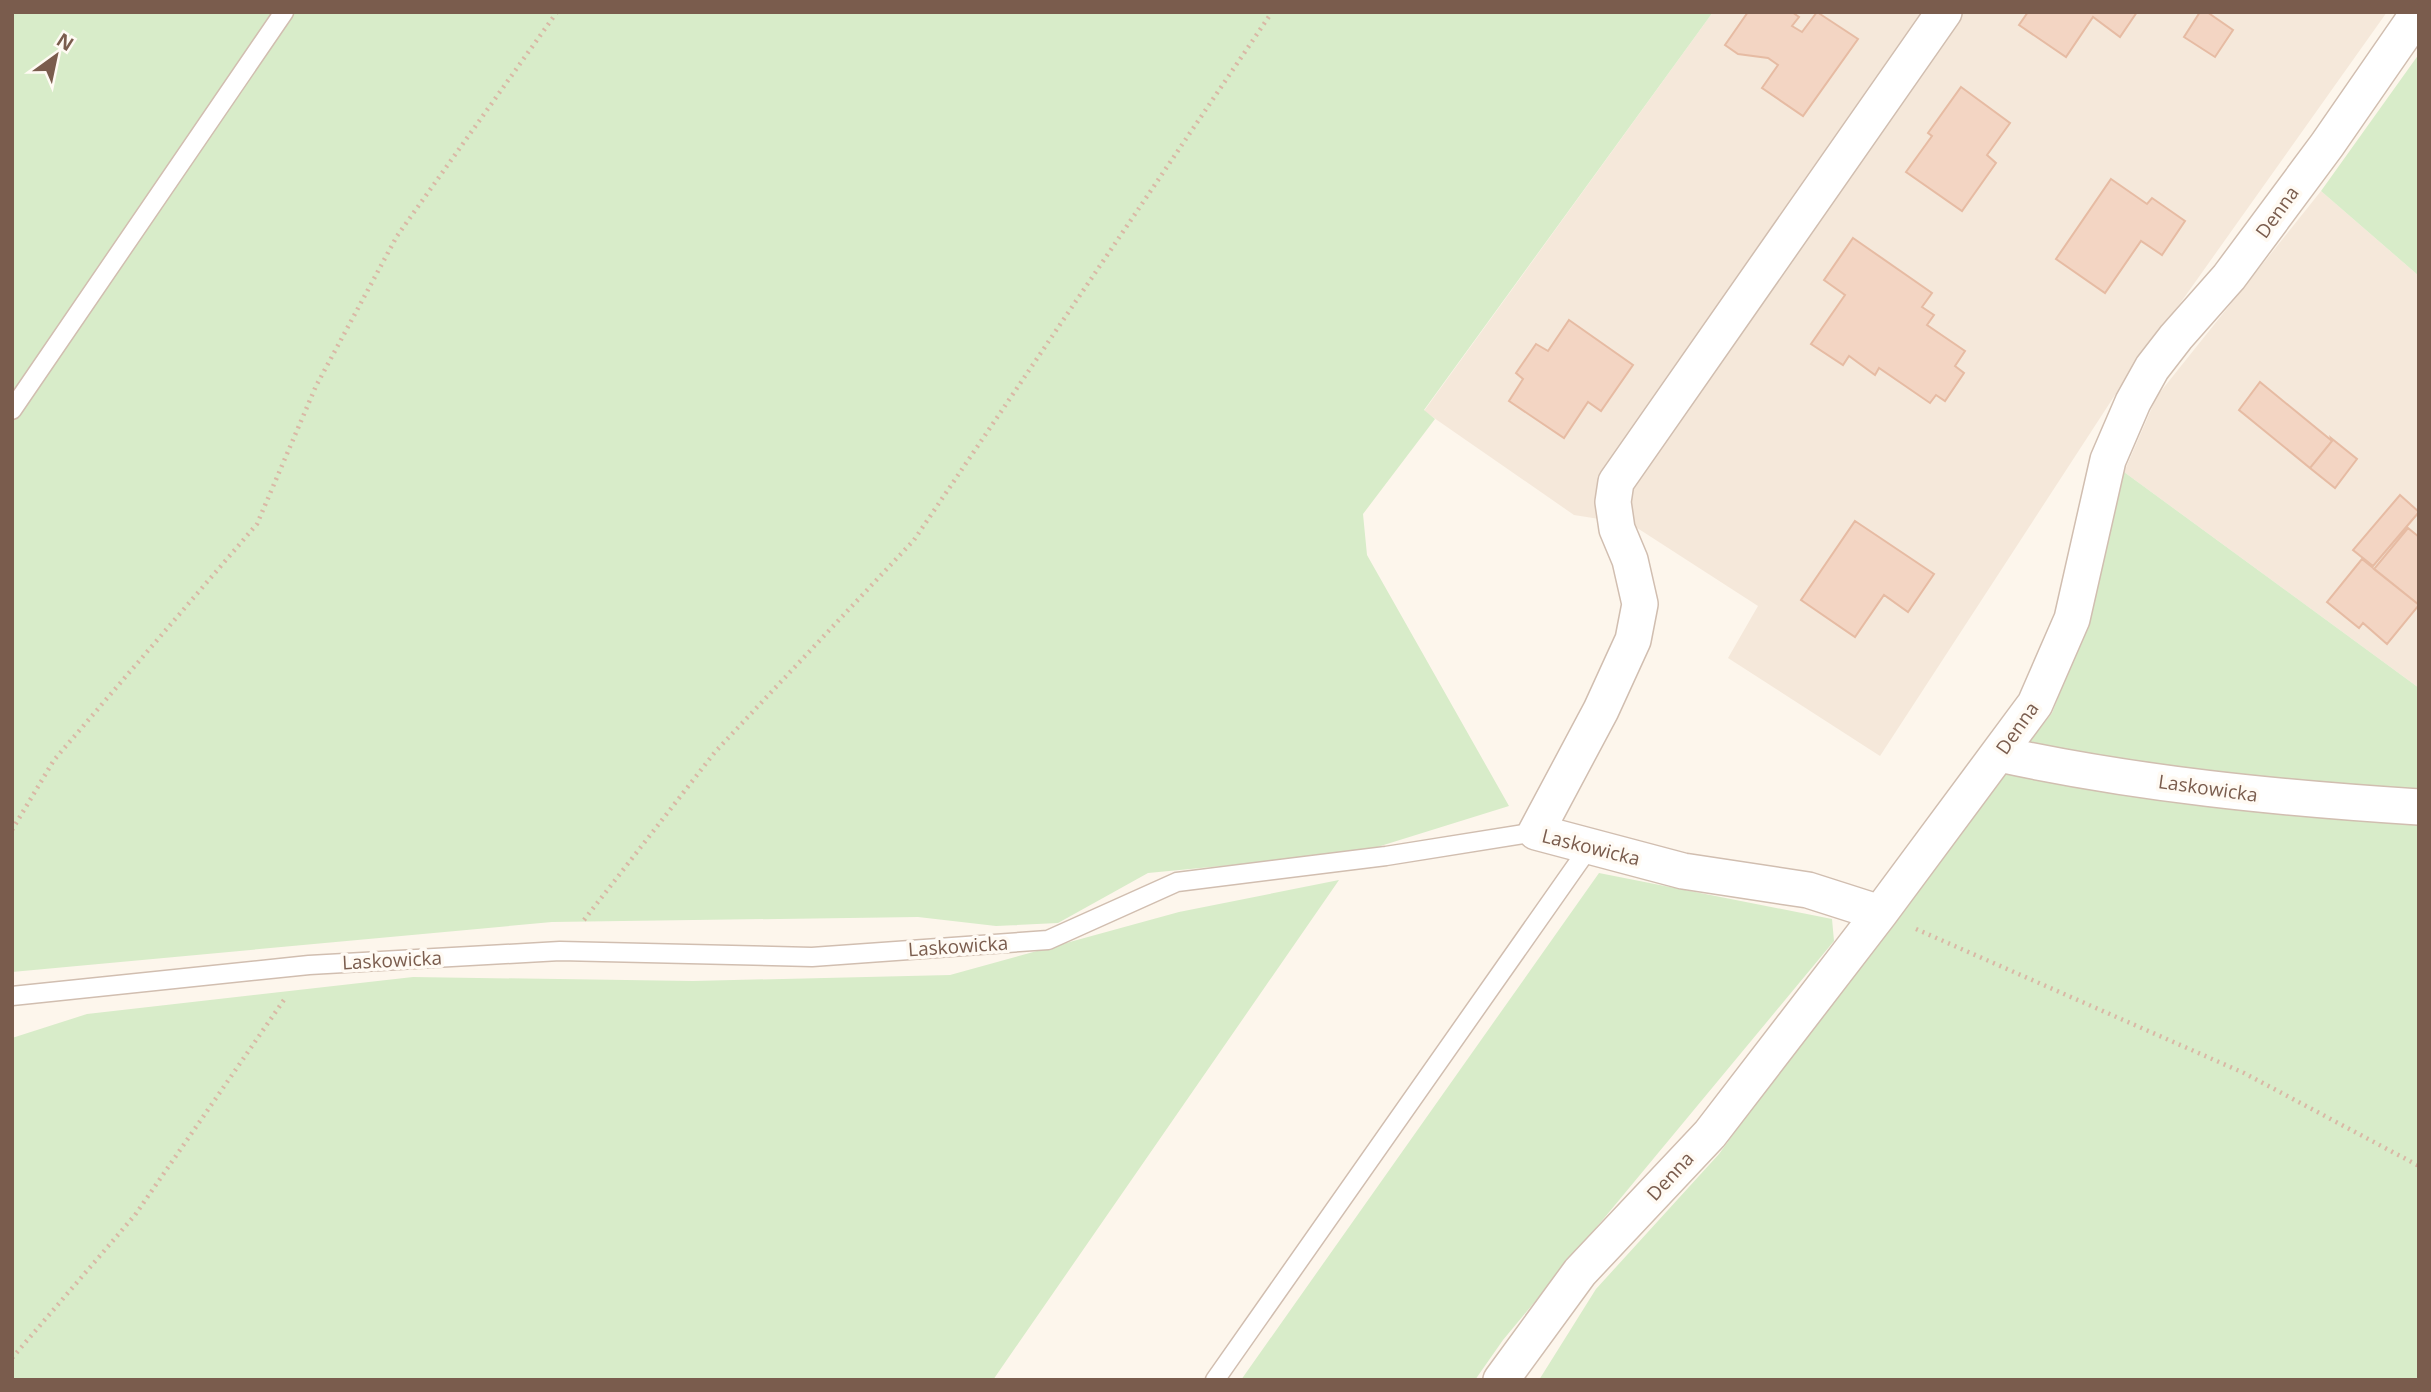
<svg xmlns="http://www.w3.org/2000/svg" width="2431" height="1392" font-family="'Open Sans',sans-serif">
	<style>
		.residential { fill: #f5e8da }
		.green { fill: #d8ecc9 }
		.building { fill: #f3d5c3; stroke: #e6bba3; stroke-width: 2 }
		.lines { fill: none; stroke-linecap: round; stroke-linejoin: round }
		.service-casing { stroke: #d1beb0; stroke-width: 21 }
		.minor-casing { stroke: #d1beb0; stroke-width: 38 }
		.path { stroke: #d9b8a5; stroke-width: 4.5; stroke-dasharray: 2 5; stroke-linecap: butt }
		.service { stroke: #fff; stroke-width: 18 }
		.minor { stroke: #fff; stroke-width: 35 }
		.labels { text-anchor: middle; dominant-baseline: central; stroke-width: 7; stroke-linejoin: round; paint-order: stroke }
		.street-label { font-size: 19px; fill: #7a5c4d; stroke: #fffaf3 }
	</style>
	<rect width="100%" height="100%" fill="#fdf6ec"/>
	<path class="residential" d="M1713,12h674l-272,383 -235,361 -152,-98 30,-52 -127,-82 -57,-9 -150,-104z
		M2321,191l98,85v412l-295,-216 33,-76z"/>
	<path class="green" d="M12,12h1701l-289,398 11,9 -72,95 4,41 142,251 -151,47 -210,20 -90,50 -62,3 -78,-9 -366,5 -540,50z
		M2419,54v222l-98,-85z
		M2124,472l295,216v692h-880l57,-91 123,-135 115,-159 218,-282 37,-93z
		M1599,873l233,46 2,22 -331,399 -28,40h-234z
		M1339,880l-346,500h-981v-342l75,-24 326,-37 280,4 257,-6 229,-63z"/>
	<path class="building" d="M1748,12h44l7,5 -7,9 10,6 15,-20 41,27 -55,77 -41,-28 16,-23 -10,-7 -30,-4 -13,-9z
		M2028,12h109l-17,25 -27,-20 -27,40 -47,-32z
		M2200,12h7l26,18 -18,27 -31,-20z
		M1961,87l49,36 -23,32 9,8 -34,48 -56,-39 26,-36 -4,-3z
		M2111,179l36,25 5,-6 33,23 -23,34 -21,-14 -36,52 -49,-34z
		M1853,238l79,55 -10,14 12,8 -7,10 38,26 -10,15 9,7 -19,28 -9,-6 -6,8 -51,-35 -4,7 -26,-19 -6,9 -32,-21 34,-49 -21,-15z
		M1569,320l64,45 -32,46 -13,-9 -24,36 -55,-37 14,-22 -7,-6 20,-29 12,7z
		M2260,382l72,59 -22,27 -71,-58z
		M2331,438l26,21 -22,29 -25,-20 22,-27z
		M2400,495l19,17 -46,54 -20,-16z
		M1855,521l79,53 -26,38 -24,-17 -29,42 -54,-37z
		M2408,528l11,9v68l-45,-36z
		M2362,559l57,46 -32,39 -24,-21 -4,5 -32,-26z"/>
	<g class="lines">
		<defs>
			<path id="service" d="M12,410l272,-398
				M12,996l297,-31 251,-14 252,6 236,-17 129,-58 209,-26 150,-24
				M1215,1380l375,-534"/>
			<path id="minor" d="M1999,754c138,30 279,44 420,53
				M1880,913l-72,-23 -125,-19 -147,-39 65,-122 32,-70 7,-36 -10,-44 -13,-31 -4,-27 3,-20 328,-470
				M1501,1380l79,-108 130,-138 170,-221 155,-209 37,-85 36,-159 25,-58 19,-34 24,-31 53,-60 98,-132 92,-133"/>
		</defs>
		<use href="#service" class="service-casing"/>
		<use href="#minor" class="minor-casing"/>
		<path class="path" d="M12,830l42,-70 203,-236 59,-138 81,-150 160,-224
			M584,920l131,-168 199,-212 358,-528
			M1916,929l328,144 175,93
			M12,1358l123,-143 151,-218"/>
		<use href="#service" class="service"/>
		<use href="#minor" class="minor"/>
	</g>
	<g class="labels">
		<g class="street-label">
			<text transform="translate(2277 212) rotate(-54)">Denna</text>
			<text transform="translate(2017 728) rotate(-55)">Denna</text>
			<text transform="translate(2208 788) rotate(8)">Laskowicka</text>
			<text transform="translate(1591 847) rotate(14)">Laskowicka</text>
			<text transform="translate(958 946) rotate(-4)">Laskowicka</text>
			<text transform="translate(392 960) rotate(-3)">Laskowicka</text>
			<text transform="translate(1670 1176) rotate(-47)">Denna</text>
		</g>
	</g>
	<rect width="2431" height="1392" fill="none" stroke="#7a5c4d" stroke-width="28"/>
	<g transform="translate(56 56) rotate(33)" stroke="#fffaf3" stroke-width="5" paint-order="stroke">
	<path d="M0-5L12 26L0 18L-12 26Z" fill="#7a5c4d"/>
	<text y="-10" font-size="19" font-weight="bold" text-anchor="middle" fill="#7a5c4d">N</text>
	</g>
</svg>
